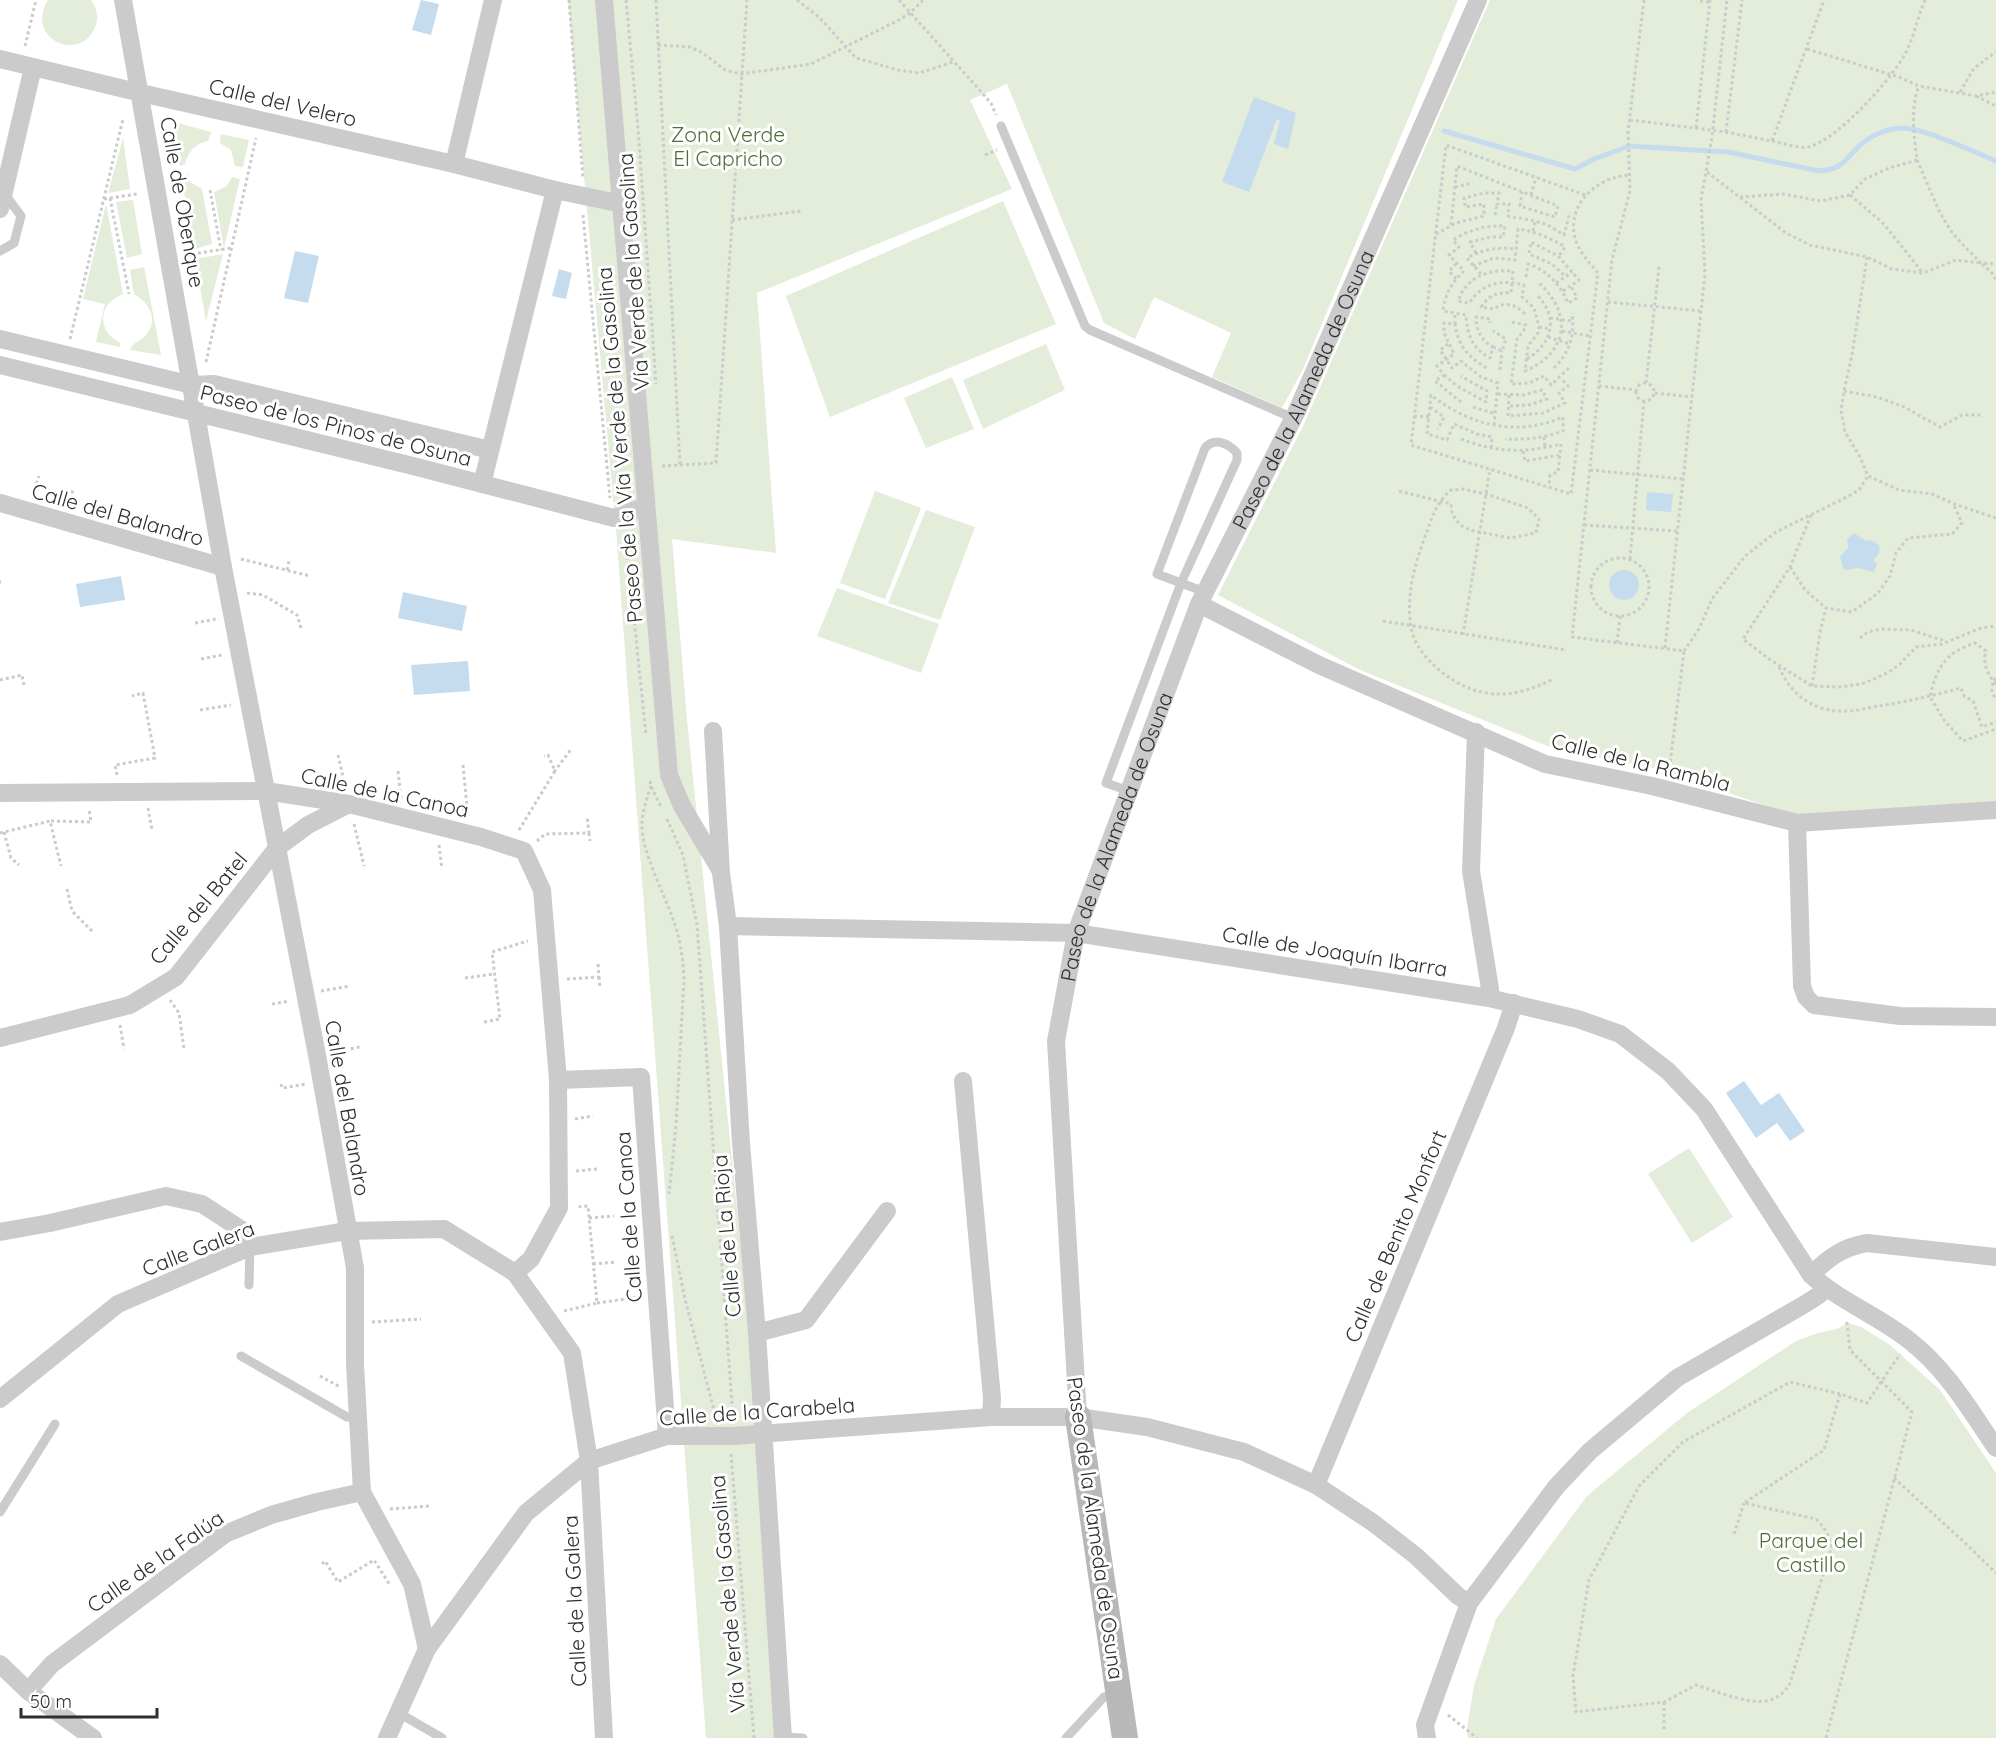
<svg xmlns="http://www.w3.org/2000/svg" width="1996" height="1738" font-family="Quicksand,sans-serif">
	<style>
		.green { fill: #e3edda }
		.water { fill: #c5dcee }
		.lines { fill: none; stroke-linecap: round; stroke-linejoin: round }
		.stream { stroke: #c5dcee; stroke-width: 5 }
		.path { stroke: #cbcbcb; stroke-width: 3; stroke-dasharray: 3 3; stroke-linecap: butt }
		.lane { stroke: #cbcbcb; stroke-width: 9 }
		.street { stroke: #cbcbcb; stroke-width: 18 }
		.secondary { stroke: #b8b8b8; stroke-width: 26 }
		.labels { text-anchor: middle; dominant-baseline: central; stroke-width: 6; stroke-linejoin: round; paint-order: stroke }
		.street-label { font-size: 21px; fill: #2e2e2e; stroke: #fff }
		.park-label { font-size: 21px; fill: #4e6d38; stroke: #fff }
	</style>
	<rect width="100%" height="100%" fill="#fff"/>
	<path class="green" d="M48,0h43c6,8 8,18 4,27 -14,37 -71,12 -47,-27z
		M568,0h890l-155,369 -21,39 -70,-31 19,-44 -77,-36 -19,42 -31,-16 -97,-239 -37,16 42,89 -255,104 19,260 -104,-14 15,180 104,1019h-85l-90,-1208z
		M1490,0h506v804l-194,14 -144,-49 -103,-20 -195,-79 -142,-75 85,-169z
		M171,121l40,11 -3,9c-13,3 -19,10 -23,23l-5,2z
		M221,134l28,6 -6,27 -8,-1 -4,-16 -11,-7z
		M123,138l7,51 -22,4z
		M188,174l2,8 12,7 10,55 -17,5 -14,-72z
		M232,177l8,2 -16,69 -10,-56 13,-6z
		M133,200l9,54 -15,4 -11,-56z
		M1003,201l53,123 -226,93 -44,-121z
		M106,204l17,90c-25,10 -27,36 -3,49v4l-24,-5 9,-38 -22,-5z
		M223,254l-17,67 -11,-62z
		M144,267l17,88 -31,-5c3,-9 12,-9 17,-16 12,-16 1,-32 -13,-40l-4,-24z
		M1046,344l19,46 -82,39 -20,-49z
		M952,377l22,52 -48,19 -22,-50z
		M875,491l46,17 -36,91 -45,-16z
		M926,510l49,17 -35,93 -52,-17z
		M837,588l102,36 -18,49 -104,-37z
		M1689,1148l44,69 -41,26 -44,-69z
		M1847,1323l14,4 29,18 50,45 56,83v265h-528l-1,-9 7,-44 22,-66 91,-123 100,-83 109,-72 22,-8 19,-4z"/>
	<path class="water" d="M421,0l18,4 -8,31 -19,-5z
		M1254,97l42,16 -8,36 -14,-5 6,-24 -3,-1 -28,73 -27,-10z
		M295,251l24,5 -11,47 -24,-5z
		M559,269l13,4 -6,26 -14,-3z
		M1647,492l26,2 -2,18 -25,-2z
		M1854,533l12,8 5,-1 8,5c2,8 -1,10 -6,15l4,4 -3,8 -16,-4 -14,2 -4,-13 8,-9 -1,-9z
		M1609 585a15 15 0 1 1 30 0a15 15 0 1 1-30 0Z
		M121,576l4,24 -45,7 -4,-23z
		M403,592l64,14 -5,25 -64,-13z
		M468,661l2,30 -56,4 -3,-30z
		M1744,1081l17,24 18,-12 26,38 -15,10 -13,-18 -21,15 -30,-45z"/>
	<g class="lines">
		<path class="stream" d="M1444,131l131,38 19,-10 35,-13 99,6 91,19c27,-2 26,-14 45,-29 10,-8 25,-14 39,-14 23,1 71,24 93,33"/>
		<path class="path" d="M569,0l14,178
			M626,0l12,128 18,256
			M656,0l24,465
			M797,0l22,17 37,41 42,12 21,3 34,-11
			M899,0l92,103 5,12
			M1644,0l-16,131 2,60 -18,69 -40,377 112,14 -15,121
			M1700,1l10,1
			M658,45l32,2 13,6 22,17 16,4 70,-10 86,-43 13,-8 13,-13
			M25,46l11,-46
			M1807,49l92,28 20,9 57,10 20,-4
			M1960,92l14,-24 22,-16
			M1976,96l20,10
			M1630,120l96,12 46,9 52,-141
			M1696,128l14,-128
			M1726,132l16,-132
			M1772,141c11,2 26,8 36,6 28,-5 89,-73 100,-99 7,-16 10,-32 17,-48
			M985,155l12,-5
			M1917,160l23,53 11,18 12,14 18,18 15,1
			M1707,172l79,61 24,12 57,12 25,12 31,4 33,-13 25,3 13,12 2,6
			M1455,187l18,-4
			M210,190l11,60
			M1531,195l5,-18
			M1585,195l-139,-50 -35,300 160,49 27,-221c-7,-8 -15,-17 -20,-27 -17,-37 17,-70 53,-71
			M1850,195l32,27 41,51
			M1740,197l43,-3 38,7 29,-6 15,-16 24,-11 28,-8c-3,-24 -7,-52 2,-74
			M110,198l19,96
			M104,199l33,-5
			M583,215l27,283
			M1495,215l2,-11
			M732,220l69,-9
			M1451,225l6,-59 101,40 -3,11 -35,-11 2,-14
			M1533,231l2,-10 13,4 16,10 6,-23
			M1436,234l20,-11 28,-7v-12l-19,3 -1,-9 20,-5h15l-2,11h12l-1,12 27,5
			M1476,253l-6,-11 21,-5h12l2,-11c-19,-1 -37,4 -52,14l6,7 -10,8 15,16c-12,11 -19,23 -21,40l23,4c1,20 6,33 24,43l3,-11c-11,-6 -17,-16 -17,-30l14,2v4
			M186,255l45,-7
			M1867,257l-15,98 -8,36 -3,19 4,22 15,25 8,19 31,14 33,4 22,10 42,14
			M1473,266l21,-8 21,2 3,-31c18,3 31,8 47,18l-6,9
			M1481,274l-14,-16c16,-9 31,-11 49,-9
			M1526,277l2,-13c19,6 32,20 40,39l9,-5 -6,-12
			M1456,279l-7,-8 8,-8
			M1556,283l16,-11
			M1563,291l16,-11 -21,-24 -27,-14 -2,12 23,10 13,12
			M1608,302l93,9
			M1525,314c-10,-10 -20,-13 -31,-5l-13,-2c9,-12 15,-15 30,-14l2,-22c-24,-2 -46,5 -55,30l11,2c14,-20 32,-24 55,-18l-2,12 12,11 5,19 -1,6 -10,13 -3,25c43,-18 48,-57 14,-88
			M1550,318l22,3
			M1512,322l14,3 -3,7 -6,7 -6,45 18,-1 15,-7 7,9 19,-18
			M1455,324v-11
			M1539,327l11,2
			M1562,331l28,5
			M1548,337l22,7
			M70,339l53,-220
			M1448,344l-8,6 12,18 9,-7 20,16 17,6 -4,43
			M1493,347l9,4 4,-12 -13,-8
			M1527,359c26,-16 32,-42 9,-65
			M206,362l50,-224
			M1554,368c16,-16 21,-32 18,-55
			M1500,370l2,-19
			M1444,375l13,11 29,16 1,-11 -26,-15
			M1646,383l13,-116
			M1636 392a9 9 0 1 1 18 0a9 9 0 1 1-18 0Z
			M1599,386l37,4
			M1844,391l33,6 27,10 36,20 22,-12h21
			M1655,393l37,4
			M1498,394l25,1 19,-5 5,9 -18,6 -20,1
			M1509,395l-1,21 35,-3 22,-10 -6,-10 9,-7 -7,-8
			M1461,402l-26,-21 9,-6 -7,-9 17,-12 -10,-21v-10l11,1c3,22 13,33 32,44
			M1430,407l14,10 -6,12
			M1473,407l23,7
			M1414,416l15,1
			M1544,437l1,11
			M1461,439c36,14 63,14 100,5l-3,28 -8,3 -1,12
			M1491,448l1,-11 -15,-3 -23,-10 -7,16 -20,-6 4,-39c40,31 85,42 132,22v14c-19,7 -38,9 -58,8
			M1523,451l2,10 35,-6
			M662,466l54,-3 31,-463
			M1590,470l93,9
			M1399,491l52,13 1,10 8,11 10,5 40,8 26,-5 3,-14 -11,-11 -42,-14 -23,-5 -12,1c-16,14 -19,28 -26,47 -11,28 -19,60 -14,90 3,18 15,31 27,42 37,31 73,32 115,10
			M33,495l6,-19
			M69,505l4,-16
			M1811,515l-21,52 -47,72 26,20 43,27 30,1 23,-4 22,-10 12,-8 17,-18 26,-3 39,-16 15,-2
			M1584,525l93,6
			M151,529l3,-11
			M632,540l-5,11 19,184
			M1591 587a29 29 0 1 1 58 0a29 29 0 1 1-58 0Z
			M241,559l69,17
			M1630,559l14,-158
			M1790,567l15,23 21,18 26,4 26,-19 12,-17 6,-23 12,-15 44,-4 10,-11 -8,-18
			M287,570l2,-9
			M0,582h1
			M247,593l16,2 34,20 4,13
			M1383,621l183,29
			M195,623l21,-4
			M1463,635l27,-166
			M1860,638l8,-6 13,-3 30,1 34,11
			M1617,643l3,-27
			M1665,648l40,-374 -4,-74 11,-63 15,-137
			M1684,651l15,-22 13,-30 33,-43 31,-24 71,-35 12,-7 9,-14
			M201,659l21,-4
			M1779,667c12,29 37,46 68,44 11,0 22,-4 32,-5 28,-4 55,-11 82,-18l3,8 9,5 9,26 14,-5
			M1996,679l-3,1 -1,11 4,9
			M0,680l22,-5 2,10
			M1996,684c-8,-9 -14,-20 -10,-33l-11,-8c-29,9 -39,25 -45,54l14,23 19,21 33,-12
			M1812,686l8,-54 6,-24
			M200,710l31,-5
			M338,755l7,30
			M463,765l5,52
			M398,771l3,28
			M554,772l18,-24
			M117,775l-2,-10 40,-7 -12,-65 -11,3
			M650,781l1,5 10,21
			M651,786c-4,12 -8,24 -9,36 -2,27 22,71 31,97 7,19 10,39 11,59l-8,148 -7,68
			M148,808l4,22
			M667,819l16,36 14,70 36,493
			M51,821l40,1 -2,-13
			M354,824l10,42
			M519,830l36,-59 -7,-16 -4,1
			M4,832l7,26 8,7
			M0,833l50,-12 11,45
			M589,833l1,8
			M537,841l8,-7 44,-1 -2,-17
			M439,845l3,24
			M67,889l5,22 22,22
			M599,977l1,11
			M465,978l29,-4
			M567,979l32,-2 -1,-14
			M321,991l29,-5
			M170,1000l9,13 5,36
			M272,1004l17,-3
			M484,1022l16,-3 -8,-67 36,-11
			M120,1025l4,24
			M333,1052l27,-5
			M281,1084l1,4 24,-4
			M575,1119l18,-3
			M354,1168l9,-2
			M576,1171l21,-2
			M589,1218l25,-2
			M672,1236l13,63 31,119
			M593,1264l24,-2
			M597,1303l43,-6
			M564,1311l33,-8 -9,-97 -11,1
			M372,1322l49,-3
			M320,1376l20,11
			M1840,1394l-50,-12 -107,60 -44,44 -50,94 -16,96 3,36 88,-10 32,-17c19,6 55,21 74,15 8,-2 14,-8 19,-14l42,-137c-1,-13 -6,-21 -15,-30l-72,-16 80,-53 16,-56 27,9 33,-49
			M731,1454l23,284
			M1894,1478l70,64 32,31
			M390,1509l40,-3
			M1734,1534l10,-31
			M322,1564l3,-3 13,21 36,-22 16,25
			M1664,1702v29
			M1448,1715l29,23
			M1826,1738l86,-326 -62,-62 -3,-27 1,-2"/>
		<path class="lane" d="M1001,126l84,200 5,4 203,88
			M0,251l14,-8 7,-27 -17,-23
			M1129,791l-23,-8 75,-200 -24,-9 48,-126c10,-11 23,-5 32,5v7l-56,123 24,9
			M249,1285l1,-38
			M241,1356l106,61h11
			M0,1512l55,-88
			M397,1712l45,26
			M783,1737l20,1
			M1066,1738l38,-41 13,-3"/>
		<g class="street">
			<path d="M123,0l100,567 94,488 38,213v96l7,128 50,92 15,65"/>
			<path d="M604,0l65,775 13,31 37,62"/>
			<path d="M0,59l141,34 313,71 101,26 67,14"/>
			<path d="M454,164l39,-164"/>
			<path d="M0,209l33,-142"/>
			<path d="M0,339l192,46 22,-1 276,66"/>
			<path d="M0,365l413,101 201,52 32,-12"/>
			<path d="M482,484l73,-294"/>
			<path d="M0,503l223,64"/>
			<path d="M1199,604l120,61 226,99 107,22 145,37 199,-13"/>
			<path d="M713,731l8,142 7,53 13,217 16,190 26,405"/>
			<path d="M1476,732l-5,139 19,118 -1,9"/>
			<path d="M0,793l266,-2 83,13 132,33 43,14 18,39 16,190 1,128 -28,51 -16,14"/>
			<path d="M1797,823l5,163 4,11 8,8 86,11 96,1"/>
			<path d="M728,926l348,7 413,65 89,21 42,15 48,37 36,38 107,166c30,27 68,41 99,66 37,29 60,69 86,107"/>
			<path d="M0,1038l130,-33 46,-28 101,-129 31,-23 41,-21"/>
			<path d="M558,1080l83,-3 26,359"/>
			<path d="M963,1081l29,317 -1,19"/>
			<path d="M0,1232l50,-9 116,-27 36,8 43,28 5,15"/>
			<path d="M1811,1275c17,-17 32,-28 56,-32l129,14"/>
			<path d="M757,1333l49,-13 81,-109"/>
			<path d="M0,1399l118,-95 132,-57 97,-16 97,-2 71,44 57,80 17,108 15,277"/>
			<path id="s1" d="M1078,1417l-22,-376 20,-108 123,-329 97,-191 182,-413"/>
			<path d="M1316,1485l190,-457 8,-25"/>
			<path d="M0,1664l28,27 65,47"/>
			<path d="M28,1691l24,-27 173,-130 46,-19 46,-13 45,-10"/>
			<path d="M387,1738l40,-89 99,-136 63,-52 78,-25h65l259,-19h87l69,10 97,25 72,33 56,37 44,34 42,40 11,7"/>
			<path d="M1427,1738l-2,-13 44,-122 87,-116 34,-36 87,-73 128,-74 14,-9 7,-7"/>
		</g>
		<path class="secondary" d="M1078,1417l47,321"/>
	</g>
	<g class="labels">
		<g class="street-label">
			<text transform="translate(283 102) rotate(13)">Calle del Velero</text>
			<text transform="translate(183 202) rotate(80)">Calle de Obenque</text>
			<text transform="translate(633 272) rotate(-94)">Vía Verde de la Gasolina</text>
			<text stroke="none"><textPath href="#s1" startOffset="1076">Paseo de la Alameda de Osuna</textPath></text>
			<text transform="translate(336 425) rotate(14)">Paseo de los Pinos de Osuna</text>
			<text transform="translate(619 445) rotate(-95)">Paseo de la Vía Verde de la Gasolina</text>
			<text transform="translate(118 514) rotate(16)">Calle del Balandro</text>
			<text transform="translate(1641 762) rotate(14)">Calle de la Rambla</text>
			<text transform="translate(385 792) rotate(12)">Calle de la Canoa</text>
			<text stroke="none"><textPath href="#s1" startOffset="590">Paseo de la Alameda de Osuna</textPath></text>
			<text transform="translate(198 908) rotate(-50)">Calle del Batel</text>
			<text transform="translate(1335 951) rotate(9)">Calle de Joaquín Ibarra</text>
			<text transform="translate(348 1108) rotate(80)">Calle del Balandro</text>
			<text transform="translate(628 1217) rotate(-94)">Calle de la Canoa</text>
			<text transform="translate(726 1236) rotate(-95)">Calle de La Rioja</text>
			<text transform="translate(1395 1236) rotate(-67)">Calle de Benito Monfort</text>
			<text transform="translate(198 1248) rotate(-21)">Calle Galera</text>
			<text transform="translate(757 1411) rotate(-4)">Calle de la Carabela</text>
			<text transform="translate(1096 1528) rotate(82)">Paseo de la Alameda de Osuna</text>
			<text transform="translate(155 1561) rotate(-35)">Calle de la Falúa</text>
			<text transform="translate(727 1594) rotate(-95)">Vía Verde de la Gasolina</text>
			<text transform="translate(574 1601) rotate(-93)">Calle de la Galera</text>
		</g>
		<g class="park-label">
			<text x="728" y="134">Zona Verde<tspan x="728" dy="24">El Capricho</tspan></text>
			<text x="1811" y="1540">Parque del<tspan x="1811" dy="24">Castillo</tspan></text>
		</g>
	</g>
	<path d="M21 1708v9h136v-9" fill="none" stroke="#2e2e2e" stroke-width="3"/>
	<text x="30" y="1708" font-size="18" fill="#2e2e2e" stroke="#ffffff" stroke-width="4.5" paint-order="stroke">50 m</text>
</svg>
